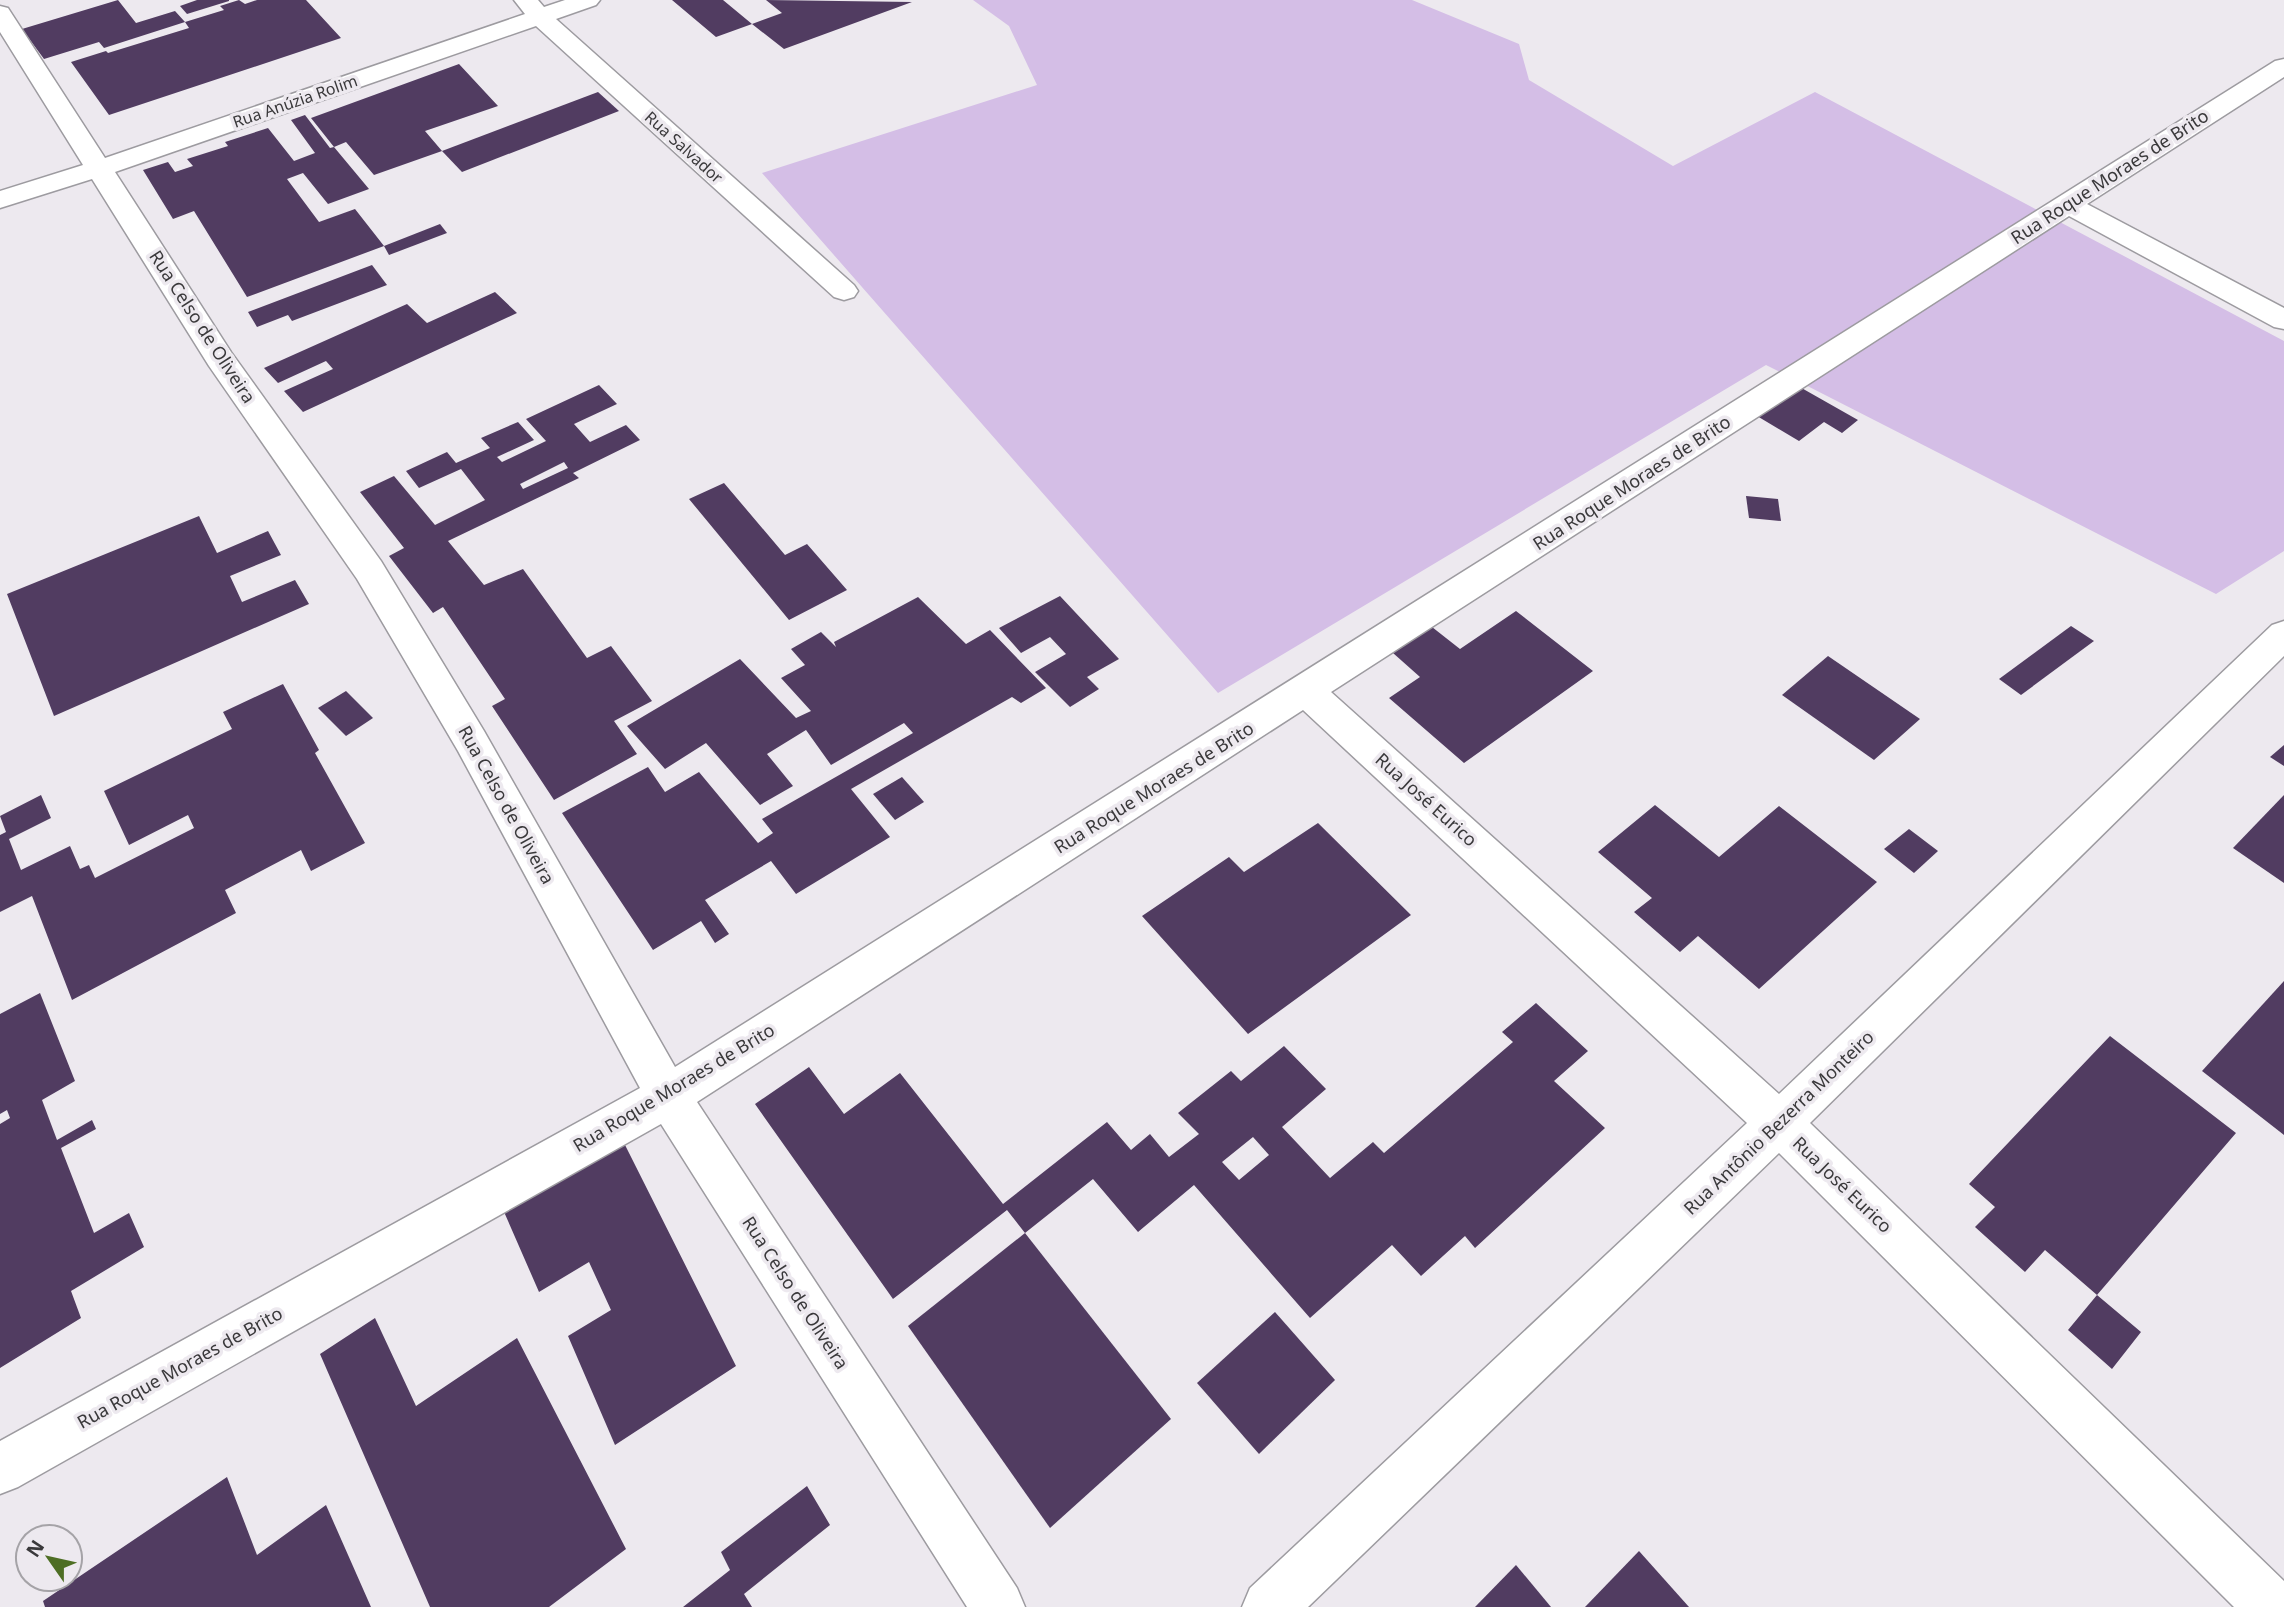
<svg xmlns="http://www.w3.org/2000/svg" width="2284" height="1607" font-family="'Noto Sans',sans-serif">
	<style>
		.green { fill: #d4bee6 }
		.building { fill: #513c61; fill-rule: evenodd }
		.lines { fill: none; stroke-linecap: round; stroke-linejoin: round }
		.minor-casing { stroke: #9d9ba0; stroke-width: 3 }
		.minor { fill: #fff; fill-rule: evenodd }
		.labels { text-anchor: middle; stroke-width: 7; stroke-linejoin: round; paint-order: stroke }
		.far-street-label { font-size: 16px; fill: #3a393b; stroke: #ede9ef }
		.street-label { font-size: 18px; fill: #3a393b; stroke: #ede9ef }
	</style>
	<rect width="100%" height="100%" fill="#ede9ef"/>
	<polygon class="green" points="973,0 1412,0 1519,44 1529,80 1673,166 1815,92 2284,341 2284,551 2216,594 1766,365 1218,693 762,173 1037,85 1009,26"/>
	<g class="building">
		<polygon points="118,0 136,23 175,11 185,22 104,48 99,42 44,59 22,29"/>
		<polygon points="197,0 229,0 229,1 187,14 180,6"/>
		<polygon points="239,0 245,4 257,0 306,0 341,38 109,115 71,62 106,51 108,53 189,28 185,22 224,10 220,6"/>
		<polygon points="672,0 723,0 752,24 782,13 766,0 912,2 784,49 752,24 716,37"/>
		<polygon points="459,64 498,106 425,131 442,151 374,175 346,142 334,147 311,118"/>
		<polygon points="598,92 619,111 462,172 442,151"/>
		<polygon points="305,115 330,148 334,147 369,189 328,204 303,173 287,179 319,222 355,209 384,246 247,297 194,211 173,219 143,170 168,162 175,172 193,166 187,159 228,146 225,142 268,128 294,161 315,153 291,120"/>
		<polygon points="440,224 447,233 389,255 384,246"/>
		<polygon points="372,265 387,285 292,321 288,315 257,327 248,312"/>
		<polygon points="495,292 517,313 303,412 284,391 333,369 326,361 278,383 264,368 407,304 427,323"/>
		<path d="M599 385 617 404 574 424 590 442 626 425 640 440 573 473 579 478 448 541 484 585 523 569 587 658 611 646 652 701 614 721 637 754 554 800 492 706 505 699 443 607 433 613 389 556 404 548 360 492 394 476 435 525 485 500 461 469 419 488 406 471 447 452 456 463 490 448 481 438 518 422 534 440 497 457 502 462 546 441 526 419ZM564 462 568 468 523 489 520 484Z"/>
		<polygon points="1798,386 1858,420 1842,433 1824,422 1799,441 1757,416"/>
		<polygon points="724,483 785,555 807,544 847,590 789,620 689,499"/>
		<polygon points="1746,496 1778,499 1781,521 1749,518"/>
		<polygon points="199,516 217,553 268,531 281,555 230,576 242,602 295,580 309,604 54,716 7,594"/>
		<polygon points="1060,596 1119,659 1087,677 1099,689 1070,707 1035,672 1066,654 1050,637 1021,653 999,628"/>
		<polygon points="918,597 966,644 990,630 1046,688 1021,703 1012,697 851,789 890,837 796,894 771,861 705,900 729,934 715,943 701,921 653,950 562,813 648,767 665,792 699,772 758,843 773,833 762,819 913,733 904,723 831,765 806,730 767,754 793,786 760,805 706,743 665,769 627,726 740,659 796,718 811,711 781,678 805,665 791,649 821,632 836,647 834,642"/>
		<polygon points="1516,611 1593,671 1464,763 1389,698 1420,677 1393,653 1432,627 1460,649"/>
		<polygon points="2071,626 2094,641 2021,695 1999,679"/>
		<polygon points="1828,656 1920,719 1874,760 1782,695"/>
		<polygon points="283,684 319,750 315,753 365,843 311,871 301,850 225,890 236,913 72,1000 32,896 0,912 0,835 6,832 0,816 41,795 51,818 9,839 21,870 70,846 80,869 89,865 95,878 194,828 188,815 129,845 104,791 232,729 223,712"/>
		<polygon points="346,691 373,718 346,736 318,708"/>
		<polygon points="2284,745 2284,766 2270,757"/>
		<polygon points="902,777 924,802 895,820 873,794"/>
		<polygon points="2284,795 2284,883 2233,848"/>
		<polygon points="1655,805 1719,857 1779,806 1877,882 1759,989 1698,936 1680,952 1634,912 1652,898 1598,852"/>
		<polygon points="1318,823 1411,915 1248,1034 1142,916 1229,857 1244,872"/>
		<polygon points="1909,829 1938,851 1914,873 1884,849"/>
		<polygon points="2284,981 2284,1135 2202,1071"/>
		<polygon points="40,993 75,1081 42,1100 57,1140 92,1120 96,1129 61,1148 94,1233 129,1213 144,1247 71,1291 81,1318 0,1368 0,1124 10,1118 7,1110 0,1114 0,1014"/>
		<path d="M1536 1003 1588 1051 1554 1081 1605 1128 1475 1248 1465 1236 1421 1276 1392 1245 1310 1318 1194 1185 1138 1232 1093 1179 1025 1233 1007 1210 893 1299 755 1104 809 1067 844 1114 900 1073 1003 1204 1107 1122 1131 1150 1150 1134 1169 1157 1199 1134 1178 1113 1231 1071 1241 1081 1284 1046 1326 1089 1282 1127 1330 1178 1373 1142 1384 1153 1513 1042 1502 1032ZM1253 1137 1269 1155 1239 1180 1222 1162Z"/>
		<polygon points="2110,1036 2236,1133 2097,1295 2141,1332 2112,1369 2068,1330 2097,1295 2045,1250 2025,1272 1975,1227 1995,1207 1969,1184"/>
		<polygon points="621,1137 736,1366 615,1445 568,1336 611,1310 589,1262 539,1292 501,1205"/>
		<polygon points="1025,1233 1171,1419 1050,1528 908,1326"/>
		<polygon points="1275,1312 1335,1380 1259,1454 1197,1383"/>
		<polygon points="375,1318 416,1406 517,1338 626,1549 549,1607 430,1607 320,1354"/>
		<polygon points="227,1477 257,1555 326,1505 371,1607 45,1607 43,1601"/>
		<polygon points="807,1486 830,1525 744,1594 752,1607 683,1607 730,1570 721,1552"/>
		<polygon points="1639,1551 1689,1607 1585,1607"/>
		<polygon points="1516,1565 1551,1607 1475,1607"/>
	</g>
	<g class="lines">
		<g class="minor-casing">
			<polygon id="minor" points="514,0 538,0 544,7 565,0 600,0 596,5 556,19 854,285 858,291 854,297 844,300 834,297 536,26 115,172 231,352 381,561 484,731 675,1067 2275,61 2284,59 2284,77 2087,204 2284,308 2284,329 2274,327 2069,216 1331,692 1779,1094 2272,625 2284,621 2284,656 1810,1123 2284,1581 2284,1607 2234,1607 1779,1153 1308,1607 1242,1607 1250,1588 1747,1123 1303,710 697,1102 1017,1588 1025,1607 967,1607 661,1124 18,1487 0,1494 0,1441 640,1088 458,751 357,579 209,366 92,179 0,208 0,191 83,165 0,32 0,6 8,8 105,158 525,14"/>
		</g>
		<use href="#minor" class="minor"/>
	</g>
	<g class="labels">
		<g class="far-street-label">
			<text transform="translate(295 101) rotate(-19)" y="6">Rua Anúzia Rolim</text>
			<text transform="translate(684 147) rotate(42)" y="6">Rua Salvador</text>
		</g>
		<g class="street-label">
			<text transform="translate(2110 177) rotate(-33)" y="6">Rua Roque Moraes de Brito</text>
			<text transform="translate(202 327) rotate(57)" y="6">Rua Celso de Oliveira</text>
			<text transform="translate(1632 483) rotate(-33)" y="6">Rua Roque Moraes de Brito</text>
			<text transform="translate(1154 788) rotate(-32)" y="6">Rua Roque Moraes de Brito</text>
			<text transform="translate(1426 800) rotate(42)" y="6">Rua José Eurico</text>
			<text transform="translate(506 805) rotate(61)" y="6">Rua Celso de Oliveira</text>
			<text transform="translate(674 1088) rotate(-31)" y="6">Rua Roque Moraes de Brito</text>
			<text transform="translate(1779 1123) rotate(-44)" y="6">Rua Antônio Bezerra Monteiro</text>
			<text transform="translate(1842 1185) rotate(44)" y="6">Rua José Eurico</text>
			<text transform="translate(795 1293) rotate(57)" y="6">Rua Celso de Oliveira</text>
			<text transform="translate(180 1368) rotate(-29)" y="6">Rua Roque Moraes de Brito</text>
		</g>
	</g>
	<g transform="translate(49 1558) rotate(304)"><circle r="33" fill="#ede9ef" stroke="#a5a3a7" stroke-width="2"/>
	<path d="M0-5L12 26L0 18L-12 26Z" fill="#4e6e24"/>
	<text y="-10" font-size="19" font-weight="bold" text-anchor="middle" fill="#3a393b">N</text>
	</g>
</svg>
